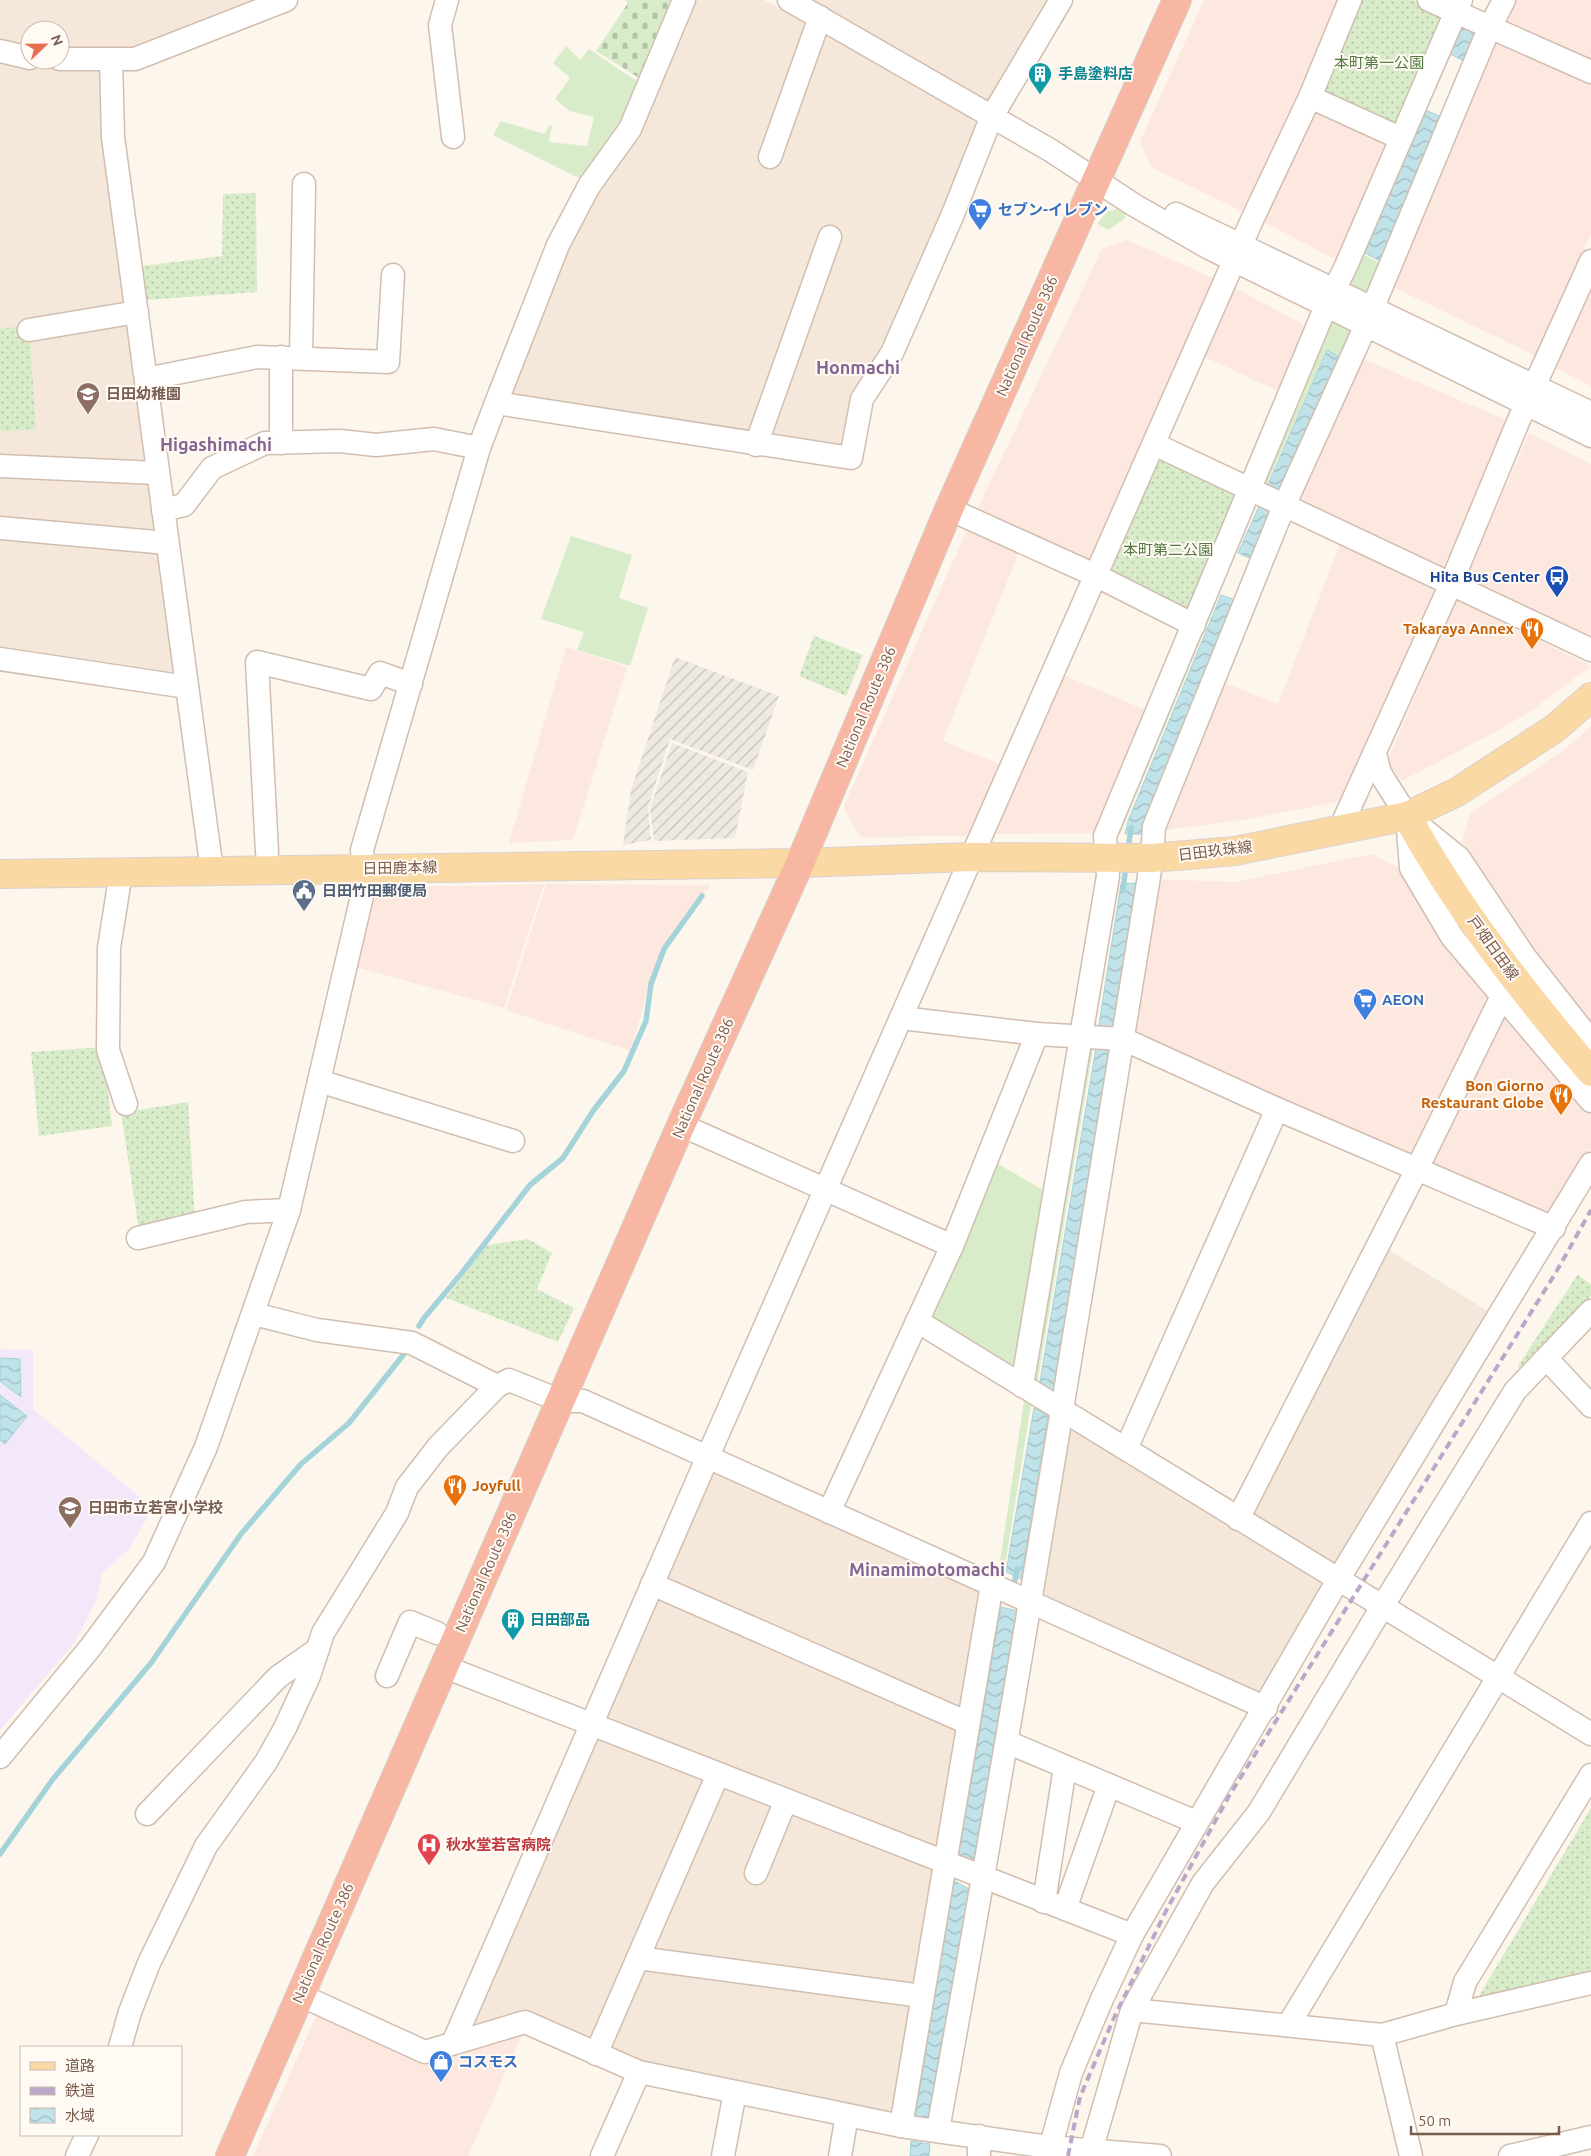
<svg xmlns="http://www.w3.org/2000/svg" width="1591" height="2156" font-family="Ubuntu,'Noto Sans JP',sans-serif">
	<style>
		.residential { fill: #f5e8da }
		.commercial { fill: #fde8e0 }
		.industrial { fill: url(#industrial-furrows) }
		.education { fill: #f3e8fa }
		.grass { fill: url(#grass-dots) }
		.cemetery { fill: url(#cemetery-stones) }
		.garden { fill: #d8ecc9 }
		.water { fill: url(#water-waves); stroke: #a5d3da }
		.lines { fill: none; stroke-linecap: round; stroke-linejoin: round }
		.stream { stroke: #a5d3da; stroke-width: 5.5 }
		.minor-casing { stroke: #d1beb0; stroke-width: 25 }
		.major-casing { stroke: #dad1cd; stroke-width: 30 }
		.highway-casing { stroke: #dad1cd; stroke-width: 30 }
		.minor { stroke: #fff; stroke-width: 22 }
		.major { stroke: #fbd9a5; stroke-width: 28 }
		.highway { stroke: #f7b7a3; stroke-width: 28 }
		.rail { stroke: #b9a8c9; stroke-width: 4; stroke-dasharray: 8 5; stroke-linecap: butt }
		.labels { text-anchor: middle; stroke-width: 4; stroke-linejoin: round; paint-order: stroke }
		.park-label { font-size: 15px; fill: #537a41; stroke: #fffaf3 }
		.culture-label { font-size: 15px; font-weight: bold; fill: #0d838f; stroke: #fffaf3; text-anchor: start }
		.shop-label { font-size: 15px; font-weight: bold; fill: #366cbe; stroke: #fffaf3; text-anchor: start }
		.street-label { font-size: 15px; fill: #7a5c4d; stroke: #fffaf3 }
		.education-label { font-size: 15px; font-weight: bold; fill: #785e54; stroke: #fffaf3; text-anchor: start }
		.transit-label { font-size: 15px; font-weight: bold; fill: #164399; stroke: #fffaf3; text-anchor: end }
		.food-label { font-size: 15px; font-weight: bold; fill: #c56008; stroke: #fffaf3; text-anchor: end }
		.service-label { font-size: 15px; font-weight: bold; fill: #4e5e75; stroke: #fffaf3; text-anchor: start }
		.health-label { font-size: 15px; font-weight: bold; fill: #be3a42; stroke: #fffaf3; text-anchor: start }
		.quarter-label { font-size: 18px; font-weight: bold; fill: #846695; stroke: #fffaf3 }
	</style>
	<defs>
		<pattern id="industrial-furrows" width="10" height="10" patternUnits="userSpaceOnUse" patternTransform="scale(1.25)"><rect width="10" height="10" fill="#efe9e4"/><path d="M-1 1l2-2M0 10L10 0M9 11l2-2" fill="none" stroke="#c7c0bb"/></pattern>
		<pattern id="grass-dots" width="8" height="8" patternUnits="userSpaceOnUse" patternTransform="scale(1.25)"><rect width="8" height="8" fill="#d8ecc9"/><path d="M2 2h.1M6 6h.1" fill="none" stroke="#b4c2a5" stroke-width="1.8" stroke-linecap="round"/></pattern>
		<pattern id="cemetery-stones" width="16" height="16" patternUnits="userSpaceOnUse" patternTransform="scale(1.25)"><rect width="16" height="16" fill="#d8ecc9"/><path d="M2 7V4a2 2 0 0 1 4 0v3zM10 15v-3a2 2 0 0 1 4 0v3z" fill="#b4c2a5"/></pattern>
		<pattern id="water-waves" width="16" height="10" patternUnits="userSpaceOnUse" patternTransform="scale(1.25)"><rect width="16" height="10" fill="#bfe3e8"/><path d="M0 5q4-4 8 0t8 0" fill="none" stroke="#a0bbbe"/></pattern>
	</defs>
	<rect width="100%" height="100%" fill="#fdf6ec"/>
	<g class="residential">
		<polygon points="0,0 278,0 135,55 60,55 60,30 30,30 30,54 0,46"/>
		<polygon points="688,0 764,0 962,112 985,130 848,454 500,400 562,247"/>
		<polygon points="796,0 1055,0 988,110"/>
		<polygon points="0,53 30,61 110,62 183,694 0,665"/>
		<polygon points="1386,1248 1494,1315 1337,1572 1247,1517"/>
		<polygon points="1065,1413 1335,1581 1266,1703 1034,1599"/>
		<polygon points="708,1461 987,1587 897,2120 641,2066 525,2016 464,2035"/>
	</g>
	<g class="commercial">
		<polygon points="1204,0 1338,0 1248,214 1151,167 1140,141"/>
		<polygon points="1513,0 1591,0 1591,62 1502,23"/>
		<polygon points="1492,37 1591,82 1591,234 1536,356 1389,285"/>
		<polygon points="1313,104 1393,142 1341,262 1262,221"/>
		<polygon points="1128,240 1233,287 1312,329 1284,394 1188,349 1090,565 1026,535 943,741 1002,765 972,836 861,837 843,808 968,528 1102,249"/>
		<polygon points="1591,290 1591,386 1556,368"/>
		<polygon points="1361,358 1506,420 1444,575 1298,503"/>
		<polygon points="1529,433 1591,464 1591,640 1464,583"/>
		<polygon points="1340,544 1435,591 1343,801 1248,819 1159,831 1220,681 1278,704"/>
		<polygon points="1456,599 1591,666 1534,709 1497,731 1402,781 1387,762"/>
		<polygon points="566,647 627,667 573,840 509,843"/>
		<polygon points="1063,675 1150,712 1098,833 992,834"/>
		<polygon points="1591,726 1591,1027 1531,951 1462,841 1470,814 1565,749"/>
		<polygon points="1372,854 1401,869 1487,990 1591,1115 1591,1149 1551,1216 1403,1154 1133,1034 1156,879 1236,882"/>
		<polygon points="544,884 504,1008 356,967 373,888"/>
		<polygon points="546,884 711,885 664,946 651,977 631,1051 506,1010"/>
		<polygon points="319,2010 426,2057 525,2029 468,2156 253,2156"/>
	</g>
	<g class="industrial">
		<polygon points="675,657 779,696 753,770 670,739 648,807 651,840 623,845 631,790"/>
		<polygon points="672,743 748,772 735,838 654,841 650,809"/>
	</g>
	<polygon class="education" points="0,1349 33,1350 33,1409 153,1508 129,1549 102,1573 96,1601 75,1642 0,1730"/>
	<g class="grass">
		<polygon points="1360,0 1414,0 1444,16 1398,128 1319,94"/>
		<polygon points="256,193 257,292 145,300 142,266 222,256 223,194"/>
		<polygon points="29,325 36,430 0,431 0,329"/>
		<polygon points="1161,458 1237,489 1195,609 1185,612 1112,578 1109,568 1157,462"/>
		<polygon points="814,636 863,655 846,696 799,676"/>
		<polygon points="103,1047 112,1126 39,1136 31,1052"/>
		<polygon points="188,1102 195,1221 139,1230 121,1113"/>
		<polygon points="528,1239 552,1253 537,1289 574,1308 558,1342 446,1298 487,1245"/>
		<polygon points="1578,1274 1591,1285 1591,1296 1520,1369 1518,1366"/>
		<polygon points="1591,1808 1591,1974 1476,2001"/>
	</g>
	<polygon class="cemetery" points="624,0 679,0 644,81 596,51 628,3"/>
	<g class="garden">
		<polygon points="566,46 580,60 589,49 642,85 624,123 585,181 493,135 501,121 544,134 550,125 552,126 549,142 587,146 594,117 570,111 555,99 570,78 553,63"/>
		<polygon points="1117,209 1125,210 1125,218 1109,230 1097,224 1107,212"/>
		<polygon points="1363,254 1385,266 1377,292 1364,296 1349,287 1347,279"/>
		<polygon points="1332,318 1358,323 1343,360 1326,351 1264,490 1256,486 1319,348 1323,349 1320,347"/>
		<polygon points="571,536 632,555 619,598 648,608 630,666 577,650 584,632 541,619"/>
		<polygon points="1213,589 1220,593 1120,834 1113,832"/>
		<polygon points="1086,1049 1093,1049 1037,1385 1030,1381"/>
		<polygon points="991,1160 1050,1194 1019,1375 931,1316"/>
		<polygon points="1024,1401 1031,1405 1004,1571 999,1568"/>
	</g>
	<g class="water">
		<polygon points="1463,19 1480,29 1466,62 1450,54"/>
		<polygon points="1423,109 1444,118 1382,262 1365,253"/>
		<polygon points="1327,350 1343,359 1283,499 1265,491"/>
		<polygon points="1260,504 1277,512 1256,561 1238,553"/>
		<polygon points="1221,595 1238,601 1142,834 1125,834 1128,821"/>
		<polygon points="1136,883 1115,1031 1098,1031 1121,884"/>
		<polygon points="1096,1048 1109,1049 1055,1395 1039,1388"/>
		<polygon points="0,1358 20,1359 21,1397 0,1381"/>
		<polygon points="0,1395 27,1416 5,1444 0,1440"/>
		<polygon points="1034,1408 1048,1415 1021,1579 1006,1572"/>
		<polygon points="1001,1607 1018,1611 973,1864 958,1858"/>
		<polygon points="953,1880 969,1889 930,2122 915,2119"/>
		<polygon points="911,2141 930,2144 929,2156 910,2156"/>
	</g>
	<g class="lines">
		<g class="stream">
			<polyline points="1128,851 1131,828"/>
			<polyline points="1123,890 1126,865"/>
			<polyline points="419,1326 424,1318 461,1274 530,1185 563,1158 593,1111 624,1071 646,1021 651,984 664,949 702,896"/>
			<polyline points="1013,1589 1017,1569"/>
			<polyline points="0,1854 53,1779 151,1663 241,1534 301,1464 349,1423 408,1349"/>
		</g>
		<g class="minor-casing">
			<g id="minor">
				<polyline points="447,0 440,25 453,137"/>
				<polyline points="789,0 1050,150 1134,205 1209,248 1591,436"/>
				<polyline points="1429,0 1591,72"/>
				<polyline points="0,51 30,58"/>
				<polyline points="60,59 135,59 286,0"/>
				<polyline points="111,60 113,137 212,871"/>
				<polyline points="1310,97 1400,138"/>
				<polyline points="770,157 820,17"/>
				<polyline points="1176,214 1591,413"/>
				<polyline points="29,330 137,312"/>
				<polyline points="281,357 281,443"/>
				<polyline points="301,358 304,184"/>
				<polyline points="146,379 257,357 388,362 393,275"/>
				<polyline points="496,403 851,458 862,399 892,353 953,214 991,118 1061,0"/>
				<polyline points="1154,444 1591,650"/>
				<polyline points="756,445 830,237"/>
				<polyline points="0,466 158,473"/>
				<polyline points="949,509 1097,576 1194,625"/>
				<polyline points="163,510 184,505 212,468 265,443 340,441 376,445 434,439 479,448"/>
				<polyline points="0,528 167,543"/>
				<polyline points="0,659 187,687"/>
				<polyline points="1375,754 1380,773 1407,816 1459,858 1525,957 1591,1041"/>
				<polyline points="1407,816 1411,868 1452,937 1591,1101"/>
				<polyline points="1339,831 1450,586 1518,422 1591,261"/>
				<polyline points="267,852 257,662 371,689 380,673 411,684"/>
				<polyline points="121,872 109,948 108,1050 126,1104"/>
				<polyline points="901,1018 1037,1034 1123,1039 1277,1109 1554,1228"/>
				<polyline points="319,1081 513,1141"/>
				<polyline points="681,1125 952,1246"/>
				<polyline points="138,1238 246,1212 289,1210"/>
				<polyline points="917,1321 1591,1734"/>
				<polyline points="1547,1359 1591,1406"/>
				<polyline points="497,1386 509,1380 561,1401 583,1401 1266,1708"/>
				<polyline points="1022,1386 1108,876 1105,836 1326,306 1346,266 1461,0"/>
				<polyline points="1126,1449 1277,1109"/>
				<polyline points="829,1512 952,1246 1037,1034"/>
				<polyline points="1238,1519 1417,1169 1502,996"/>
				<polyline points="652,1584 968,1723"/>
				<polyline points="445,1667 1132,1935"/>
				<polyline points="387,1676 410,1622 437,1633"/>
				<polyline points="1007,1742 1196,1822"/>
				<polyline points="0,1757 90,1648 154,1562 206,1447 289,1210 365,883 362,850 479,448 496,403 558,245 589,186 630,129 684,0"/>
				<polyline points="147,1814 278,1677 318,1649"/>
				<polyline points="756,1873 786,1800"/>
				<polyline points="1044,1902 1065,1767"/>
				<polyline points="1065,1909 1109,1785"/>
				<polyline points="638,1958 922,1996"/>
				<polyline points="300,1995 425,2052 525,2022 639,2072 901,2126 1049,2147 1160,2156"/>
				<polyline points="1132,2010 1382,2035 1456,2014 1591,1983"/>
				<polyline points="1456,2014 1465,1982 1591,1775"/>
				<polyline points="1289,2024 1591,1523"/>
				<polyline points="1382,2035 1411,2156"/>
				<polyline points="453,2043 712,1447 1252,220 1310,97 1350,0"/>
				<polyline points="120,2047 130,2012 149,1963 206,1846 266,1762 285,1728 309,1676 323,1633 397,1513 407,1487 438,1447 497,1386 412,1343 317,1330 254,1314"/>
				<polyline points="596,2054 718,1774"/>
				<polyline points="901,2126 992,1584"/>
				<path d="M938 2130C1015 1707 1083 1282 1152 858L1154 827 1284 506 1358 343 1488 31 1504 0"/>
				<polyline points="1091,2151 1132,2010 1203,1883 1259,1812 1382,1607 1515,1391 1591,1311"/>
				<polyline points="77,2156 87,2135"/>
				<polyline points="602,2156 639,2072"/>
				<polyline points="723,2156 735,2092"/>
				<polyline points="840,2156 847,2115"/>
				<polyline points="979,2156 979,2136"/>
				<polyline points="1048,2156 1071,2073 1102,1999 1132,1935 1338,1580 1591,1164"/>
				<polyline points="1510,2156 1591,2137"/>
			</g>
		</g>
		<g class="major-casing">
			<g id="major">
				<path d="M1407 816C1457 908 1523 992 1591 1072"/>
				<polyline points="0,874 800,863 972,857 1152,858 1235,851 1407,816 1457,792 1554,729 1591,697"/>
			</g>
		</g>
		<g class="highway-casing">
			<polyline id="highway" points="230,2156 681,1125 800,863 949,509 1177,0"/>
		</g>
		<use href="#minor" class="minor"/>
		<use href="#major" class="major"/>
		<use href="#highway" class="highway"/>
		<polyline class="rail" points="1068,2156 1080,2097 1113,2020 1166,1911 1229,1796 1555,1274 1591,1210"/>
	</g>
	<defs>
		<g id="building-pin" transform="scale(1.25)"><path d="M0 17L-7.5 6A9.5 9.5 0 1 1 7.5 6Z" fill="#0f9aa8" stroke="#fffaf3"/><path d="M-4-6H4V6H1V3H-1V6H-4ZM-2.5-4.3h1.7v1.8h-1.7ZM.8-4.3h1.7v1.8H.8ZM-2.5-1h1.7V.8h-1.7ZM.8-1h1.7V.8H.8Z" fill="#fff"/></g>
		<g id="supermarket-pin" transform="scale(1.25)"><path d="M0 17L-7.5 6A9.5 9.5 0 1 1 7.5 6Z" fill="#3f7fe0" stroke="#fffaf3"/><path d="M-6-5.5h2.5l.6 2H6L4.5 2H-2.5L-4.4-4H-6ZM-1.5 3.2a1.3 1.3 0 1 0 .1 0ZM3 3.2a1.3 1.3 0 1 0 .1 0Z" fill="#fff"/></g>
		<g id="school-pin" transform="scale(1.25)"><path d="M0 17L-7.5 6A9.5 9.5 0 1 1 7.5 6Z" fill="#8d6e63" stroke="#fffaf3"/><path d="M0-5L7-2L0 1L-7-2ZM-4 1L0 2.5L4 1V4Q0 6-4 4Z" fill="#fff"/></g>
		<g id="bus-pin" transform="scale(1.25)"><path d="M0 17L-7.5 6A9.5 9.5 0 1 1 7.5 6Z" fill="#1a4fb4" stroke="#fffaf3"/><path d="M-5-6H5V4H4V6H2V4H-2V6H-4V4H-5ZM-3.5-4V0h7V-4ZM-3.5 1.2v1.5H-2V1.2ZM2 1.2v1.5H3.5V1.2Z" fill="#fff"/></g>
		<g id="restaurant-pin" transform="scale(1.25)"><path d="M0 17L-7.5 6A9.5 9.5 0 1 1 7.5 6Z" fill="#e8710a" stroke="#fffaf3"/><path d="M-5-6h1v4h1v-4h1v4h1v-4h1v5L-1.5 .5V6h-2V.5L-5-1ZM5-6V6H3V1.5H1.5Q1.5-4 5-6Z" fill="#fff"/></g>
		<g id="civic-pin" transform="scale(1.25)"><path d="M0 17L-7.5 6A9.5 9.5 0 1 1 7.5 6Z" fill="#5c6f8a" stroke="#fffaf3"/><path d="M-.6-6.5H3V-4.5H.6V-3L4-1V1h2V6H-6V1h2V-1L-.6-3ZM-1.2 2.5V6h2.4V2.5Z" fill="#fff"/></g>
		<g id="hospital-pin" transform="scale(1.25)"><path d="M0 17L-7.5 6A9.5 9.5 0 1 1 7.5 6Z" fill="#e0444e" stroke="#fffaf3"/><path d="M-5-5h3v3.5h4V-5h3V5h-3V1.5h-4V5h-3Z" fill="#fff"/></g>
		<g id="shop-pin" transform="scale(1.25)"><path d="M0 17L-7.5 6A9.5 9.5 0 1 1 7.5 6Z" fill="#3f7fe0" stroke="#fffaf3"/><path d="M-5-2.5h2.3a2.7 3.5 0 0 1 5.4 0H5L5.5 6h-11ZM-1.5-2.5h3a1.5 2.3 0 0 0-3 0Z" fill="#fff"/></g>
	</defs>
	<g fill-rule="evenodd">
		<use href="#building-pin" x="1040" y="74"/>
		<use href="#supermarket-pin" x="980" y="210"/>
		<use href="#school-pin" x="88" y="394"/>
		<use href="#bus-pin" x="1557" y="577"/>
		<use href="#restaurant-pin" x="1532" y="629"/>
		<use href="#civic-pin" x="304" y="891"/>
		<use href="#supermarket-pin" x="1365" y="1000"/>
		<use href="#restaurant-pin" x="1561" y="1095"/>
		<use href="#restaurant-pin" x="455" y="1486"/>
		<use href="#school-pin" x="70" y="1508"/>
		<use href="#building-pin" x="513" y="1620"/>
		<use href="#hospital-pin" x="429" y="1845"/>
		<use href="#shop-pin" x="441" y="2062"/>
	</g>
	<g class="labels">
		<g class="park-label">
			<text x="1379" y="68">本町第一公園</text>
			<text x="1168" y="555">本町第二公園</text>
		</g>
		<g class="culture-label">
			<text x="1058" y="79">手島塗料店</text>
			<text x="530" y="1625">日田部品</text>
		</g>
		<g class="shop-label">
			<text x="998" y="215">セブン-イレブン</text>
			<text x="1382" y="1005">AEON</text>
			<text x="458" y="2067">コスモス</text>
		</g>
		<g class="street-label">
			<text transform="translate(1027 336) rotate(-66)" y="5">National Route 386</text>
			<text transform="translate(866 707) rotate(-67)" y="5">National Route 386</text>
			<text transform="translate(1215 851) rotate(-7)" y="5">日田玖珠線</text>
			<text transform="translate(400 868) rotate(-1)" y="5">日田鹿本線</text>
			<text transform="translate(1493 948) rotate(54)" y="5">戸畑日田線</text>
			<text transform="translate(703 1078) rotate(-66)" y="5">National Route 386</text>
			<text transform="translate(486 1572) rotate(-66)" y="5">National Route 386</text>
			<text transform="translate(323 1943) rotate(-66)" y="5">National Route 386</text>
		</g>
		<g class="education-label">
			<text x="106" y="399">日田幼稚園</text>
			<text x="88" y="1513">日田市立若宮小学校</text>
		</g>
		<g class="transit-label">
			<text x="1540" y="582">Hita Bus Center</text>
		</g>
		<g class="food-label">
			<text x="1514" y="634">Takaraya Annex</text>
			<text x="1544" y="1091">Bon Giorno<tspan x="1544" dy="17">Restaurant Globe</tspan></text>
			<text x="472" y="1491" text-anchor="start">Joyfull</text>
		</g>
		<g class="service-label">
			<text x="322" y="896">日田竹田郵便局</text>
		</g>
		<g class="health-label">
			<text x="446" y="1850">秋水堂若宮病院</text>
		</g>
		<g class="quarter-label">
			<text x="858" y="374">Honmachi</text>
			<text x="216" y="451">Higashimachi</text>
			<text x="927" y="1576">Minamimotomachi</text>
		</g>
	</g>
	<rect x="20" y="2046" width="162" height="90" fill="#fffaf3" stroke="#cabbb1"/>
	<rect x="30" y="2062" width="25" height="8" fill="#fbd9a5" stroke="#cabbb1"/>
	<text x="65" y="2071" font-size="15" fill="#7a5c4d">道路</text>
	<rect x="30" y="2087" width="25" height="8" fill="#b9a8c9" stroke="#cabbb1"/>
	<text x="65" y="2096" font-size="15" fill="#7a5c4d">鉄道</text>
	<rect x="30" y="2108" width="25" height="15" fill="url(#water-waves)" stroke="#cabbb1"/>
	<text x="65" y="2121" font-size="15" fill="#7a5c4d">水域</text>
	<g transform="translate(45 45) rotate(68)"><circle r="24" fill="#fffaf3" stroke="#cabbb1"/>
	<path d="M0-4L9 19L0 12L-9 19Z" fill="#e76f51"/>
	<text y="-8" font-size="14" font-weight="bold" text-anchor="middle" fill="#7a5c4d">N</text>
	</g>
	<path d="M1411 2126v8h148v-8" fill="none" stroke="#7a5c4d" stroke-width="2.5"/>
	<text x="1418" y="2126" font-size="15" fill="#7a5c4d" stroke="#fffaf3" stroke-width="4" paint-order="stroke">50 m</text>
</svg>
